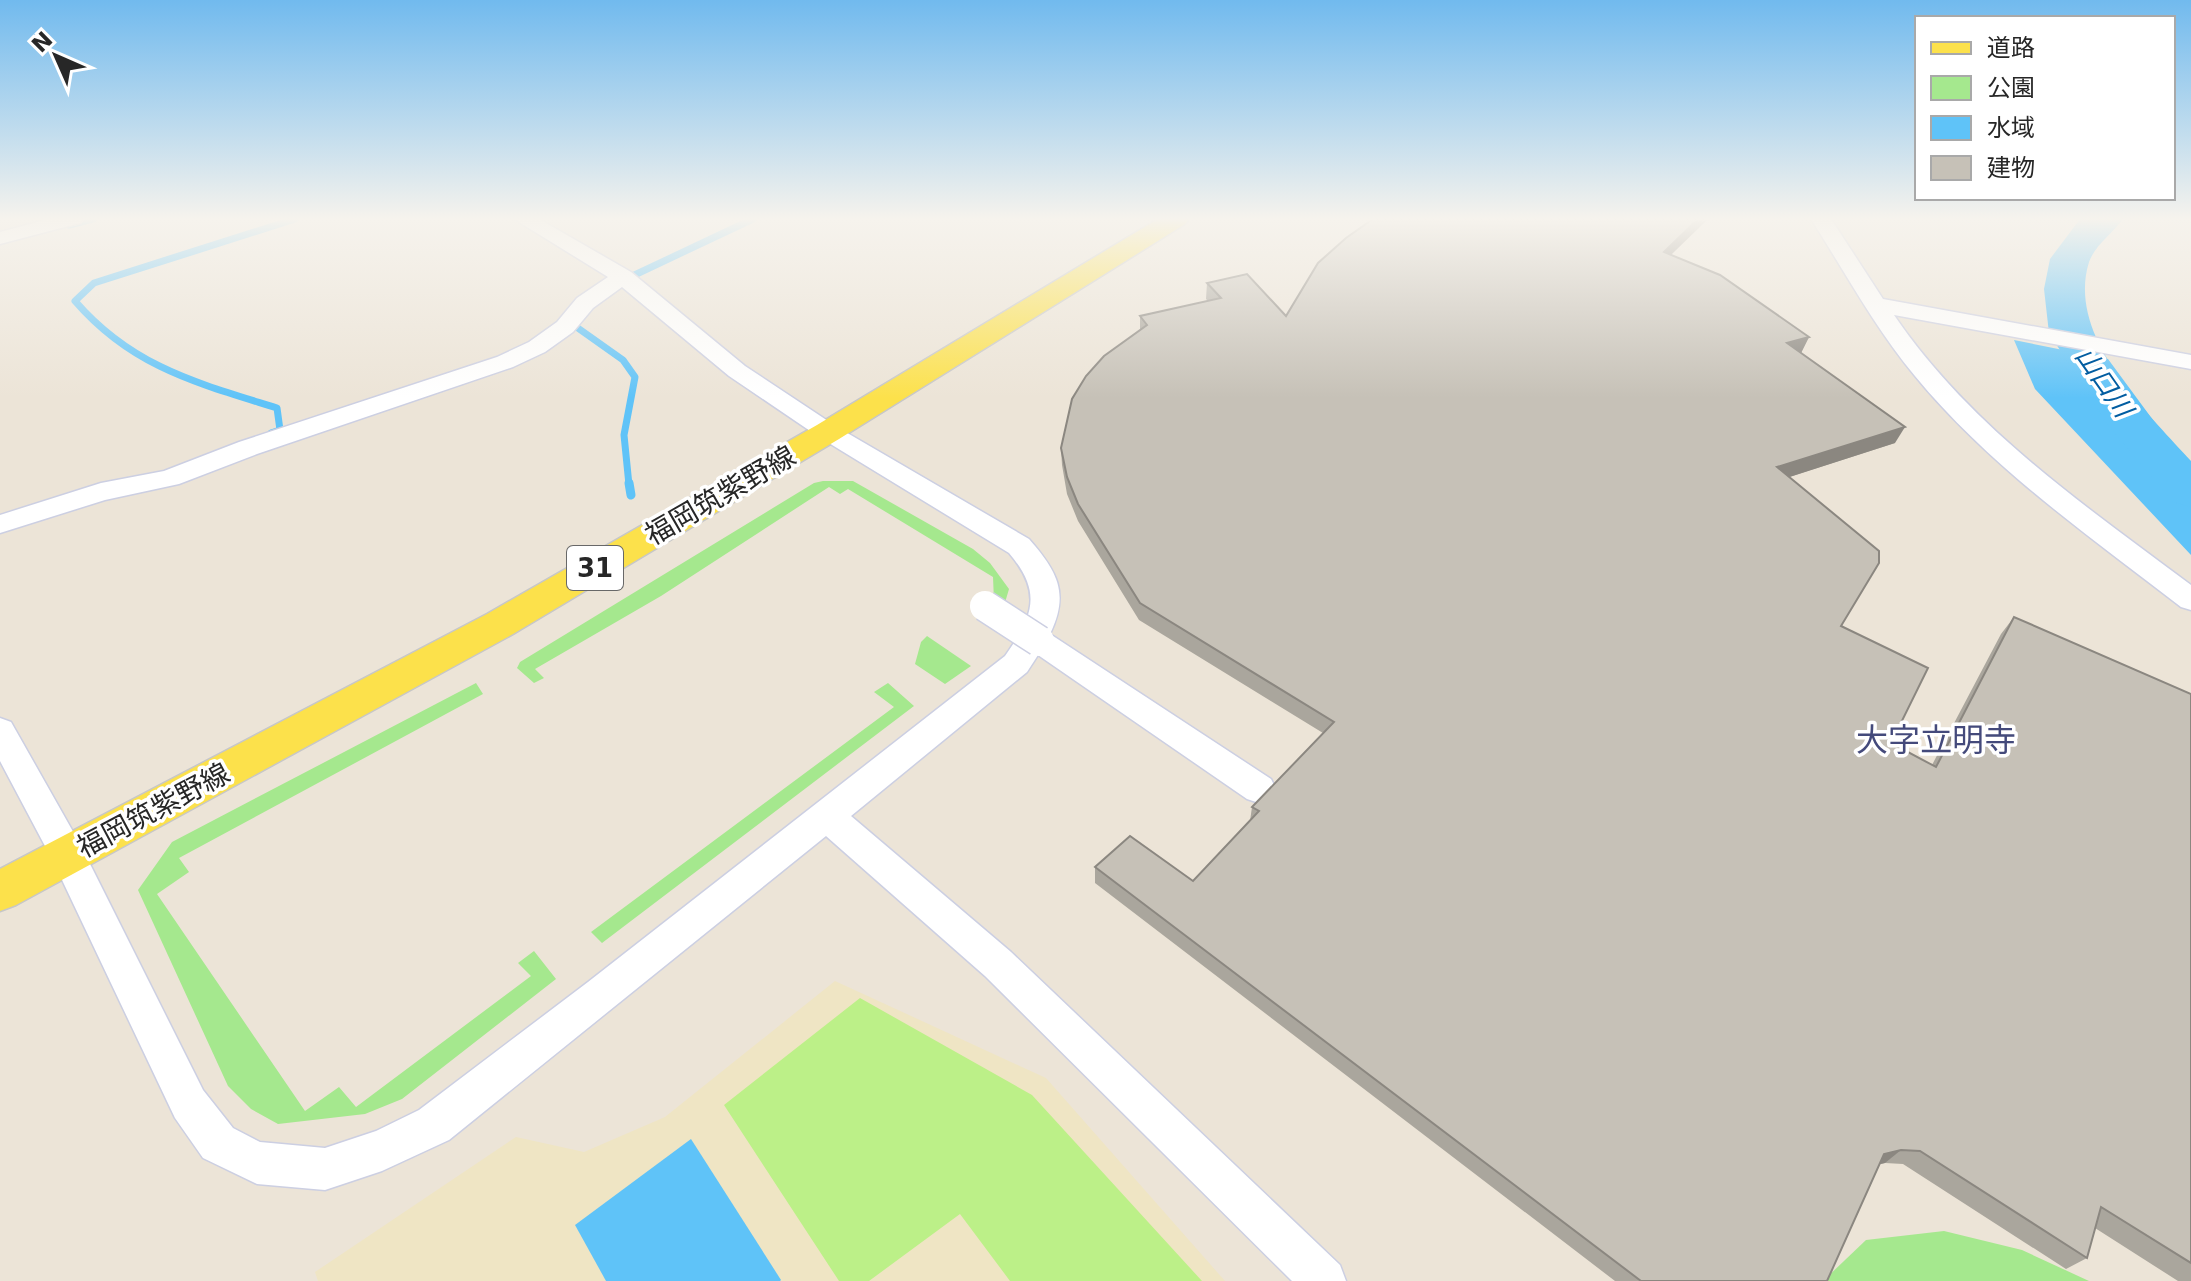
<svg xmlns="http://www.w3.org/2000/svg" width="2191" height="1281" font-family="'DejaVu Sans','Noto Sans JP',sans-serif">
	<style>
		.education { fill: #efe5c4 }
		.green { fill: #a5e88e }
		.pitch { fill: #bcf088 }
		.water { fill: #5fc3f8 }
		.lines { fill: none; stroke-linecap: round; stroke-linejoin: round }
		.stream-far1 { stroke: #5fc3f8; stroke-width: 7 }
		.stream { stroke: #5fc3f8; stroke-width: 9 }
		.river { fill: #5fc3f8; fill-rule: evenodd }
		.minor-casing { stroke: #cccfe2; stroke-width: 3 }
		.major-casing { stroke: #c7c7c7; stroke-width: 3 }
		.minor { fill: #fff; fill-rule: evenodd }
		.major { fill: #fce14b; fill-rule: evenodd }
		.minor-bridge-casing { stroke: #cccfe2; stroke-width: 33; stroke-linecap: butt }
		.minor-bridge { stroke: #fff; stroke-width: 30 }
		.wall { fill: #aaa69d }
		.shaded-wall { fill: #8b8780 }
		.building { fill: #c6c1b7; stroke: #8b8780; stroke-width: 2 }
		.labels { text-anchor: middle; stroke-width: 7; stroke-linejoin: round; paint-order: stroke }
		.far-water-label { font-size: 26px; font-style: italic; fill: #025da1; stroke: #fff }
		.shield { fill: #fff; stroke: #686868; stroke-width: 2 }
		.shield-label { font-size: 26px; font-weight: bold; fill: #272727 }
		.street-label { font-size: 28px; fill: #272727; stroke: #fff }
		.quarter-label { font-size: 32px; fill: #444a7b; stroke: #fff }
	</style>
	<rect width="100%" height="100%" fill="#ece4d7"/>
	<polygon class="education" points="835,981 1046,1078 1225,1281 318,1281 315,1272 516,1137 584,1152 665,1117"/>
	<g class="green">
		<polygon points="823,481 853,481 973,549 990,563 1009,589 1004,606 994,601 993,577 848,489 840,494 829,487 661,596 535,669 544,678 534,683 517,668 520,662 814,483"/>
		<polygon points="927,636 971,666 945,684 915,664 921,642"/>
		<polygon points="476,683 483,694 179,858 189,872 157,894 305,1111 339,1087 356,1107 531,976 518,963 534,951 556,979 402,1099 365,1114 278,1124 251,1109 228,1086 138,890 172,842"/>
		<polygon points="888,683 914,706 602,943 591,932 894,707 874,692"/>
		<polygon points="1944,1231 2022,1250 2089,1281 1823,1281 1866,1240"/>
	</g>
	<polygon class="pitch" points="860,998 1032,1095 1202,1281 1010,1281 960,1214 869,1281 839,1281 724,1105"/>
	<g class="water">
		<polygon points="2014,340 2108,359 2178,454 2191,463 2191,555 2035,389"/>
		<polygon points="691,1139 781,1280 780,1281 606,1281 575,1225"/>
	</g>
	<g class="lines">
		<g class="stream-far1">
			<polyline points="69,225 93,219"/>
			<polyline points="626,279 753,219"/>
			<polyline points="579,319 575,326 623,360 635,377 624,435 629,485"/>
			<path d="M271 433 280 430 277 408C197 383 132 367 75 301L94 283 295 219"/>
		</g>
		<polyline class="stream" points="629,483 631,495"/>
		<path class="river" d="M2080 219H2123C2113 233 2095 245 2089 262 2066 336 2146 411 2191 461V507L2173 502 2108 425 2049 333 2044 289 2050 259Z"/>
		<g class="minor-casing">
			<g id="minor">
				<polygon points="49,219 83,219 80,223 0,244 0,232"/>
				<path d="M514 219H539L631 272 745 366 837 427 1029 539C1057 571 1070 593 1050 634L1271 779 1276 789 1271 799 1259 803 1247 799 1038 655 1027 672 851 816 1011 952 1340 1265 1346 1281H1292L985 976 826 836 449 1140 382 1171 325 1190 257 1184 203 1158 175 1118 54 863 0 761V718L11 722 80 844 203 1090 233 1128 260 1142 325 1148 376 1131 419 1110 588 982 1005 656C1033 616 1043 593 1009 553L819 437 729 376 622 287 593 308 573 332 545 352 513 367 257 454 179 484 105 500 0 533V515L101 483 164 471 239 442 497 357 529 342 557 322 577 298 608 277Z"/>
				<path d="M1811 219H1831L1883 299 2191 355V369L1894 315C1970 427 2084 505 2191 585V610L2181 607C2089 536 1990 467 1915 376 1875 328 1845 272 1811 219Z"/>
			</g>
		</g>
		<g class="major-casing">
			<polygon id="major" points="1158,219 1189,219 1185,224 839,439 513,634 16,905 0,911 0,869 487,614 817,425"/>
		</g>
		<use href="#minor" class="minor"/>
		<use href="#major" class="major"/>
		<g class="minor-bridge-casing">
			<polyline id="minor-bridge" points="985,606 1039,641"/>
		</g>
		<use href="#minor-bridge" class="minor-bridge"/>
	</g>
	<polygon class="wall" points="1373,219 1708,219 1671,255 1809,337 1801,353 1895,443 1789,477 1841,626 1891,743 1932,765 2001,634 2014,617 2191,694 2191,1281 2178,1281 2095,1228 2087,1258 2066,1269 1903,1164 1885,1163 1880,1164 1827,1281 1615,1281 1095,883 1095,867 1193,881 1250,821 1252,807 1323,733 1139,620 1078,521 1067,494 1062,465 1061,448 1140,330 1140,316 1208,301 1206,299 1207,283 1286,316"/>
	<g class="shaded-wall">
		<polygon points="1698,219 1708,219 1658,267 1664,252"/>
		<polygon points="1809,337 1801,353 1787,343"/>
		<polygon points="1905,427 1895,443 1768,484 1777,467"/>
		<polygon points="1901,1150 1885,1163 1868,1167 1884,1154"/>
	</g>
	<polygon class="building" points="1373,219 1698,219 1664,252 1720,275 1809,337 1787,343 1905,427 1777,467 1879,551 1879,563 1841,626 1928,668 1891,743 1936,767 2014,617 2191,694 2191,1263 2101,1207 2087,1258 1920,1151 1901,1150 1884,1154 1827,1281 1641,1281 1095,867 1130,836 1193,881 1259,811 1252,807 1334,722 1140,603 1078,504 1067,477 1061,448 1072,399 1086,376 1104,356 1147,325 1140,316 1221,298 1207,283 1247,274 1286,316 1318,263 1346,238"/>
	<linearGradient id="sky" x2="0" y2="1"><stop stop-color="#71baee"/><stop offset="0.55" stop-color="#f6f3ed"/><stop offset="1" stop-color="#f6f3ed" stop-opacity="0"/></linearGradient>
	<rect width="2191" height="398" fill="url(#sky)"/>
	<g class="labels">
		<g class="far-water-label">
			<text transform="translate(2104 382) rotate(55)" y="9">山口川</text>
		</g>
		<rect class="shield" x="567" y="546" width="56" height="44" rx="6"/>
		<g class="shield-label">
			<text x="595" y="577">31</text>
		</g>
		<g class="street-label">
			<text transform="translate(720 495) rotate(-30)" y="10">福岡筑紫野線</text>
			<text transform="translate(153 810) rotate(-28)" y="10">福岡筑紫野線</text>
		</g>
		<g class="quarter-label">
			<text x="1936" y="751">大字立明寺</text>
		</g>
	</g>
	<rect x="1915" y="16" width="260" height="184" fill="#ffffff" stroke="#a9a9a9" stroke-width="2"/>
	<rect x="1931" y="42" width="40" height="12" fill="#fce14b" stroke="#a9a9a9" stroke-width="2"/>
	<text x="1987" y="56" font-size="24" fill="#272727">道路</text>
	<rect x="1931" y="76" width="40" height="24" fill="#a5e88e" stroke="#a9a9a9" stroke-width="2"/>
	<text x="1987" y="96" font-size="24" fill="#272727">公園</text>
	<rect x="1931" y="116" width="40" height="24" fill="#5fc3f8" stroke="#a9a9a9" stroke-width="2"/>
	<text x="1987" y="136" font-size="24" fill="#272727">水域</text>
	<rect x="1931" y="156" width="40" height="24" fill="#c6c1b7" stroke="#a9a9a9" stroke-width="2"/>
	<text x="1987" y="176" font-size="24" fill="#272727">建物</text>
	<g transform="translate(56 56) rotate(315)" stroke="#ffffff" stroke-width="6" paint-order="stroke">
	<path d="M0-6L14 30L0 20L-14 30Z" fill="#272727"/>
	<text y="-12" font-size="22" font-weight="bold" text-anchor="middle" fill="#272727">N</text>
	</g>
</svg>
